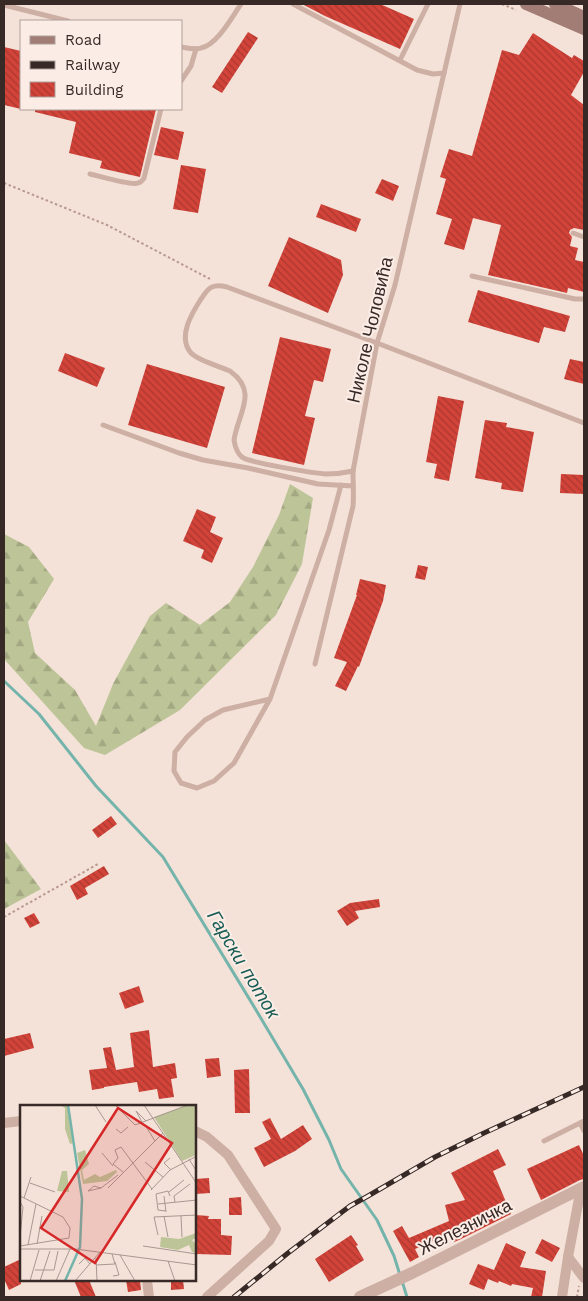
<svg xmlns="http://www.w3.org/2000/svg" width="588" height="1301" font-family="'Work Sans',sans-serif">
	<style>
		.forest { fill: url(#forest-firs) }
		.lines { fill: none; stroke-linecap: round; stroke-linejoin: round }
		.stream { stroke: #75b4ab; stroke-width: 3 }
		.building { fill: url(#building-back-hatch) }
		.path { stroke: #b9998e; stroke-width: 2; stroke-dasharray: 2.5 2.5; stroke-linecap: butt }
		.service { stroke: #cdafa4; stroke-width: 5 }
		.minor { stroke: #cdafa4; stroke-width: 10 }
		.tertiary { stroke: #cdafa4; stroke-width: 12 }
		.secondary { stroke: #a17d75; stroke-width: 12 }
		.rail-casing { stroke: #372926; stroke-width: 5 }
		.rail { stroke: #fbede6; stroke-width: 3; stroke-dasharray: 9; stroke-linecap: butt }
		.labels { text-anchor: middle; stroke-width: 4; stroke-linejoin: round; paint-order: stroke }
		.street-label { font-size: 18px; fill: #372926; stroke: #fbede6 }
		.water-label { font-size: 19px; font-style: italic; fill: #185d55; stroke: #fbede6 }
		.inset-river { fill: none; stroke: #75b4ab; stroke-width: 2.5 }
		.inset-road { fill: none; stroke: #a89891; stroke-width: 1 }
		.view { fill: #d62828; fill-opacity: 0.15; stroke: #d62828; stroke-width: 2.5 }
		.inset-edge { fill: none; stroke: #372926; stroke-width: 2.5 }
	</style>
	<defs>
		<pattern id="forest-firs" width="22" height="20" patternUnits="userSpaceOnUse" patternTransform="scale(1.25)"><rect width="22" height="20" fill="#bdc497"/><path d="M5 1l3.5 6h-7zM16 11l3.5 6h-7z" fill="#a3a882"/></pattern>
		<pattern id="building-back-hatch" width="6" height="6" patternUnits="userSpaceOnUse" patternTransform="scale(1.25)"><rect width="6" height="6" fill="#d24339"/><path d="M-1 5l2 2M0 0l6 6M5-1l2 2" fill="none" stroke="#ab3830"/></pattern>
	</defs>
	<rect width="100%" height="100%" fill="#f4e2d9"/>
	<g class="forest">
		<polygon points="290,484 313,498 302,564 276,615 180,710 105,755 84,748 4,659 4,534 29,547 54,579 28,622 35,653 75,690 96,726 113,684 150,616 166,603 200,625 230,602 253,567 279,515"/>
		<polygon points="4,840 41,889 4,909"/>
	</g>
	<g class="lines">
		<g class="stream">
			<polyline points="4,681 39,714 96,786 163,857 256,1010 303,1089 329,1140 341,1169 377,1220 394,1256 400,1275"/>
			<polyline points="402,1281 407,1297"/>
		</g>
	</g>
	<g class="building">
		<polygon points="302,4 380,4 414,19 400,49 325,16"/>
		<polygon points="248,32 258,38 222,93 212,87"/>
		<polygon points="533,33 572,58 574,55 584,61 584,72 571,95 584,105 584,230 574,228 570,230 569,233 572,237 570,246 578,248 575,260 584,262 584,292 568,288 567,293 488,275 501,225 473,218 464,250 444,244 452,219 436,214 446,179 440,177 449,149 472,156 502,50 519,55"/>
		<polygon points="4,47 21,51 21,109 4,105"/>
		<polygon points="35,109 156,109 140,177 100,168 102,161 69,153 76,122 35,112"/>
		<polygon points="161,127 184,132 178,160 154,155"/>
		<polygon points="181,165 206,169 198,213 173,209"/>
		<polygon points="382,179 399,186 393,201 375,193"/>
		<polygon points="321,204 361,219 356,232 316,217"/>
		<polygon points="289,237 341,260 343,275 328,313 268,286"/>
		<polygon points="478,290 570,316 565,332 544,327 539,343 468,322"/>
		<polygon points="280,337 331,349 323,382 314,380 305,416 315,418 304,465 252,453"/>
		<polygon points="65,353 105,368 97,387 58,371"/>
		<polygon points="570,359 584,362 584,384 564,379"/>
		<polygon points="147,364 225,387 207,448 128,425"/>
		<polygon points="438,396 464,401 449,481 434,478 437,464 426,462"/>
		<polygon points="485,420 507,423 506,427 534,432 523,492 501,489 502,483 475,478"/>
		<polygon points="561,474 584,475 584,494 560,493"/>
		<polygon points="197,509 216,517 210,532 223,538 212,563 201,558 204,550 183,541"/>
		<polygon points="418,565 428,567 425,580 415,578"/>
		<polygon points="360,579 386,585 383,601 359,667 358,666 346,691 335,686 347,662 334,658 357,595 356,595"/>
		<polygon points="111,816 117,824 98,838 92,830"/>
		<polygon points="104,866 109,874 85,888 88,894 77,900 70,886"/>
		<polygon points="379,899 380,907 355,911 359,918 347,926 337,911 350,903"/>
		<polygon points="34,913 40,923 30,928 24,918"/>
		<polygon points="139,986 144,1002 125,1009 119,993"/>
		<polygon points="149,1030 153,1067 175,1063 177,1078 171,1079 174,1097 159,1099 157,1089 139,1092 137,1082 104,1087 104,1088 92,1090 89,1070 107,1068 103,1048 111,1047 116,1070 134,1067 130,1033"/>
		<polygon points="30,1033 34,1048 4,1056 4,1039"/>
		<polygon points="219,1058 221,1076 207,1078 205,1059"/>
		<polygon points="249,1069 250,1113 235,1113 234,1070"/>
		<polygon points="270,1118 281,1139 303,1125 312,1139 295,1151 264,1167 254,1148 271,1139 262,1122"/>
		<polygon points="579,1145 584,1156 584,1179 580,1180 541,1200 527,1169"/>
		<polygon points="498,1149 506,1165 493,1171 511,1214 459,1240 454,1242 452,1232 415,1249 419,1257 410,1262 393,1231 402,1226 409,1238 449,1221 445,1205 465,1200 451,1173"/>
		<polygon points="209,1178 210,1193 196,1194 195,1179"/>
		<polygon points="241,1197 242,1215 229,1215 229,1198"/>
		<polygon points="195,1215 209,1216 208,1219 221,1219 221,1235 232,1236 231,1255 195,1254"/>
		<polygon points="351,1235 358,1245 356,1246 364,1260 329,1282 315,1259"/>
		<polygon points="542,1239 560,1248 552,1262 535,1253"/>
		<polygon points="506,1243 526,1252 520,1267 546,1271 542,1297 531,1297 533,1288 512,1284 511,1286 499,1281 498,1283 488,1279 484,1290 469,1284 478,1264 494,1270"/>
		<polygon points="21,1259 21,1284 9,1290 4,1279 4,1267"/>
		<polygon points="74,1280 89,1280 96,1297 81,1297"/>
		<polygon points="126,1280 140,1280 141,1290 128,1292"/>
		<polygon points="171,1280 183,1280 184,1289 171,1290"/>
	</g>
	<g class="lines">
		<g class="path">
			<polyline points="502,4 516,10"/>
			<polyline points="4,183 107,225 210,279"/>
			<polyline points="4,917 98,864"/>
			<polyline points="577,1297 579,1286"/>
		</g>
		<g class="service">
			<polyline points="293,4 417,70 433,74 444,73"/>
			<polyline points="4,5 68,21"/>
			<path d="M181 47C188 48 195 50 201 48 217 45 232 17 241 4"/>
			<polyline points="400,60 428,4"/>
			<polyline points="181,81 191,66 196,49"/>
			<path d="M90 174C100 176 130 186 138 183 142 182 142 181 144 178L161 109"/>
			<polyline points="573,233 584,237"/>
			<polyline points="472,276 575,299 584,299"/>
			<polyline points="103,425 179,453 203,460 248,468 318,484 353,486"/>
			<path d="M353 471C344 473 335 474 326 474 314 473 249 463 242 457 237 453 235 447 234 440 238 413 259 392 230 371 219 366 199 361 191 353 177 337 192 313 201 299 204 295 207 289 212 287 216 285 223 286 227 287L377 343 584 423"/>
			<path d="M315 664 353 506C354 494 353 483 353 471L377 343 395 285 460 4"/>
			<polyline points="270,699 223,710 205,720 187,737 175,752 174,771 181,783 197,788 214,781 234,763 270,699 329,530 341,485"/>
			<polyline points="580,1123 584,1131"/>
			<polyline points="544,1141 584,1121"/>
		</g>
		<g class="minor">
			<polyline points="4,1123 21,1121"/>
			<polyline points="195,1131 207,1137 228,1155 276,1229 269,1241 207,1297"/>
			<polyline points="568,1257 584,1278"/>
			<polyline points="147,1280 149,1297"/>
			<polyline points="562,1297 568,1257 581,1188"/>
		</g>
		<polyline class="tertiary" points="360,1297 412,1273 584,1187"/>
		<g class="secondary">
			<polyline points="526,4 584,29"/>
			<polyline points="555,4 584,17"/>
		</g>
		<g class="rail-casing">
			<polyline id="rail" points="234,1297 288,1253 350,1206 368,1196 435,1157 484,1133 584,1087"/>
		</g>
		<use href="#rail" class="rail"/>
	</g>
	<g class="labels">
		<g class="street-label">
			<text transform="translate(370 330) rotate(-77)" y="6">Николе Чоловића</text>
			<text transform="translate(465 1227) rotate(-27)" y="6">Железничка</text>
		</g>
		<g class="water-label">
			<text transform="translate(244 964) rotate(59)" y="7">Гарски поток</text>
		</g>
	</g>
	<g transform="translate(20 1105)">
		<rect width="176" height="176" fill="#f4e2d9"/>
		<path d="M168 0H176V50L162 56 134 12Z" fill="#bdc497"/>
		<path d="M40 0H47L53 38 50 39 45 24V3ZM65 45 69 59 62 65 64 75 75 69 80 72 96 65 97 67 87 76 63 79 57 48ZM42 66H47L49 87 37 86ZM176 128V133L172 135 176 139V148L172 147 169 140 158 145 140 142 141 132 159 134Z" fill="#bdc497"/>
		<path class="inset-river" d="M45 176 60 142 62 94 48 0"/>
		<path class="inset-road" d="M75 0 86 17M95 0 115 20 168 0M124 0 177 79M122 17 116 6 126 16M125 20 135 36M96 24 101 28 108 22M82 48 93 61M150 53 144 58 151 65M169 54 177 67M125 57 143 72M103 67 93 59 98 53 95 45 101 42 132 84M10 78 35 87M81 83 74 81 68 86 81 83 98 70M88 83 143 28M131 85 150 65 177 51M149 87 164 75M0 91 43 112 50 123 49 133 0 141M144 91 146 107M4 93 11 72M0 97 3 102 0 132M155 97 154 91 170 79M138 99 177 95M146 106 138 105 136 89 148 86 150 91M144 111 148 132M161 111 162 132M138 130 134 112 177 110M17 139 22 111M8 140 16 99M123 141 177 149M0 144H55L177 160M100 150 115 176M76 153 77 176M148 156 155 176M59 159 65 153 70 159M76 160 95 159 92 149M15 165H34L38 146M93 171 99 170 95 157M10 176 19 145M20 176 30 146M36 176 50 144M55 176 80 147"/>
		<path class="view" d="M98 3 152 38 75 158 21 123Z"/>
		<rect width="176" height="176" class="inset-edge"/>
	</g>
	<rect width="588" height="1301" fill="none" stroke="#372926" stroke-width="10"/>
	<rect x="20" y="20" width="162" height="90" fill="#fbede6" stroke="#ad9f99"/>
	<rect x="30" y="36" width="25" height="8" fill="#a17d75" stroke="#ad9f99"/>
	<text x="65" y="45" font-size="15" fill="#372926">Road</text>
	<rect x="30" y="61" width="25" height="8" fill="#372926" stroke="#ad9f99"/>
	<text x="65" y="70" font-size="15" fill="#372926">Railway</text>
	<rect x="30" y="82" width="25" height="15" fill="url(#building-back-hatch)" stroke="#ad9f99"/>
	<text x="65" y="95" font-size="15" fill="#372926">Building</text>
</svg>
